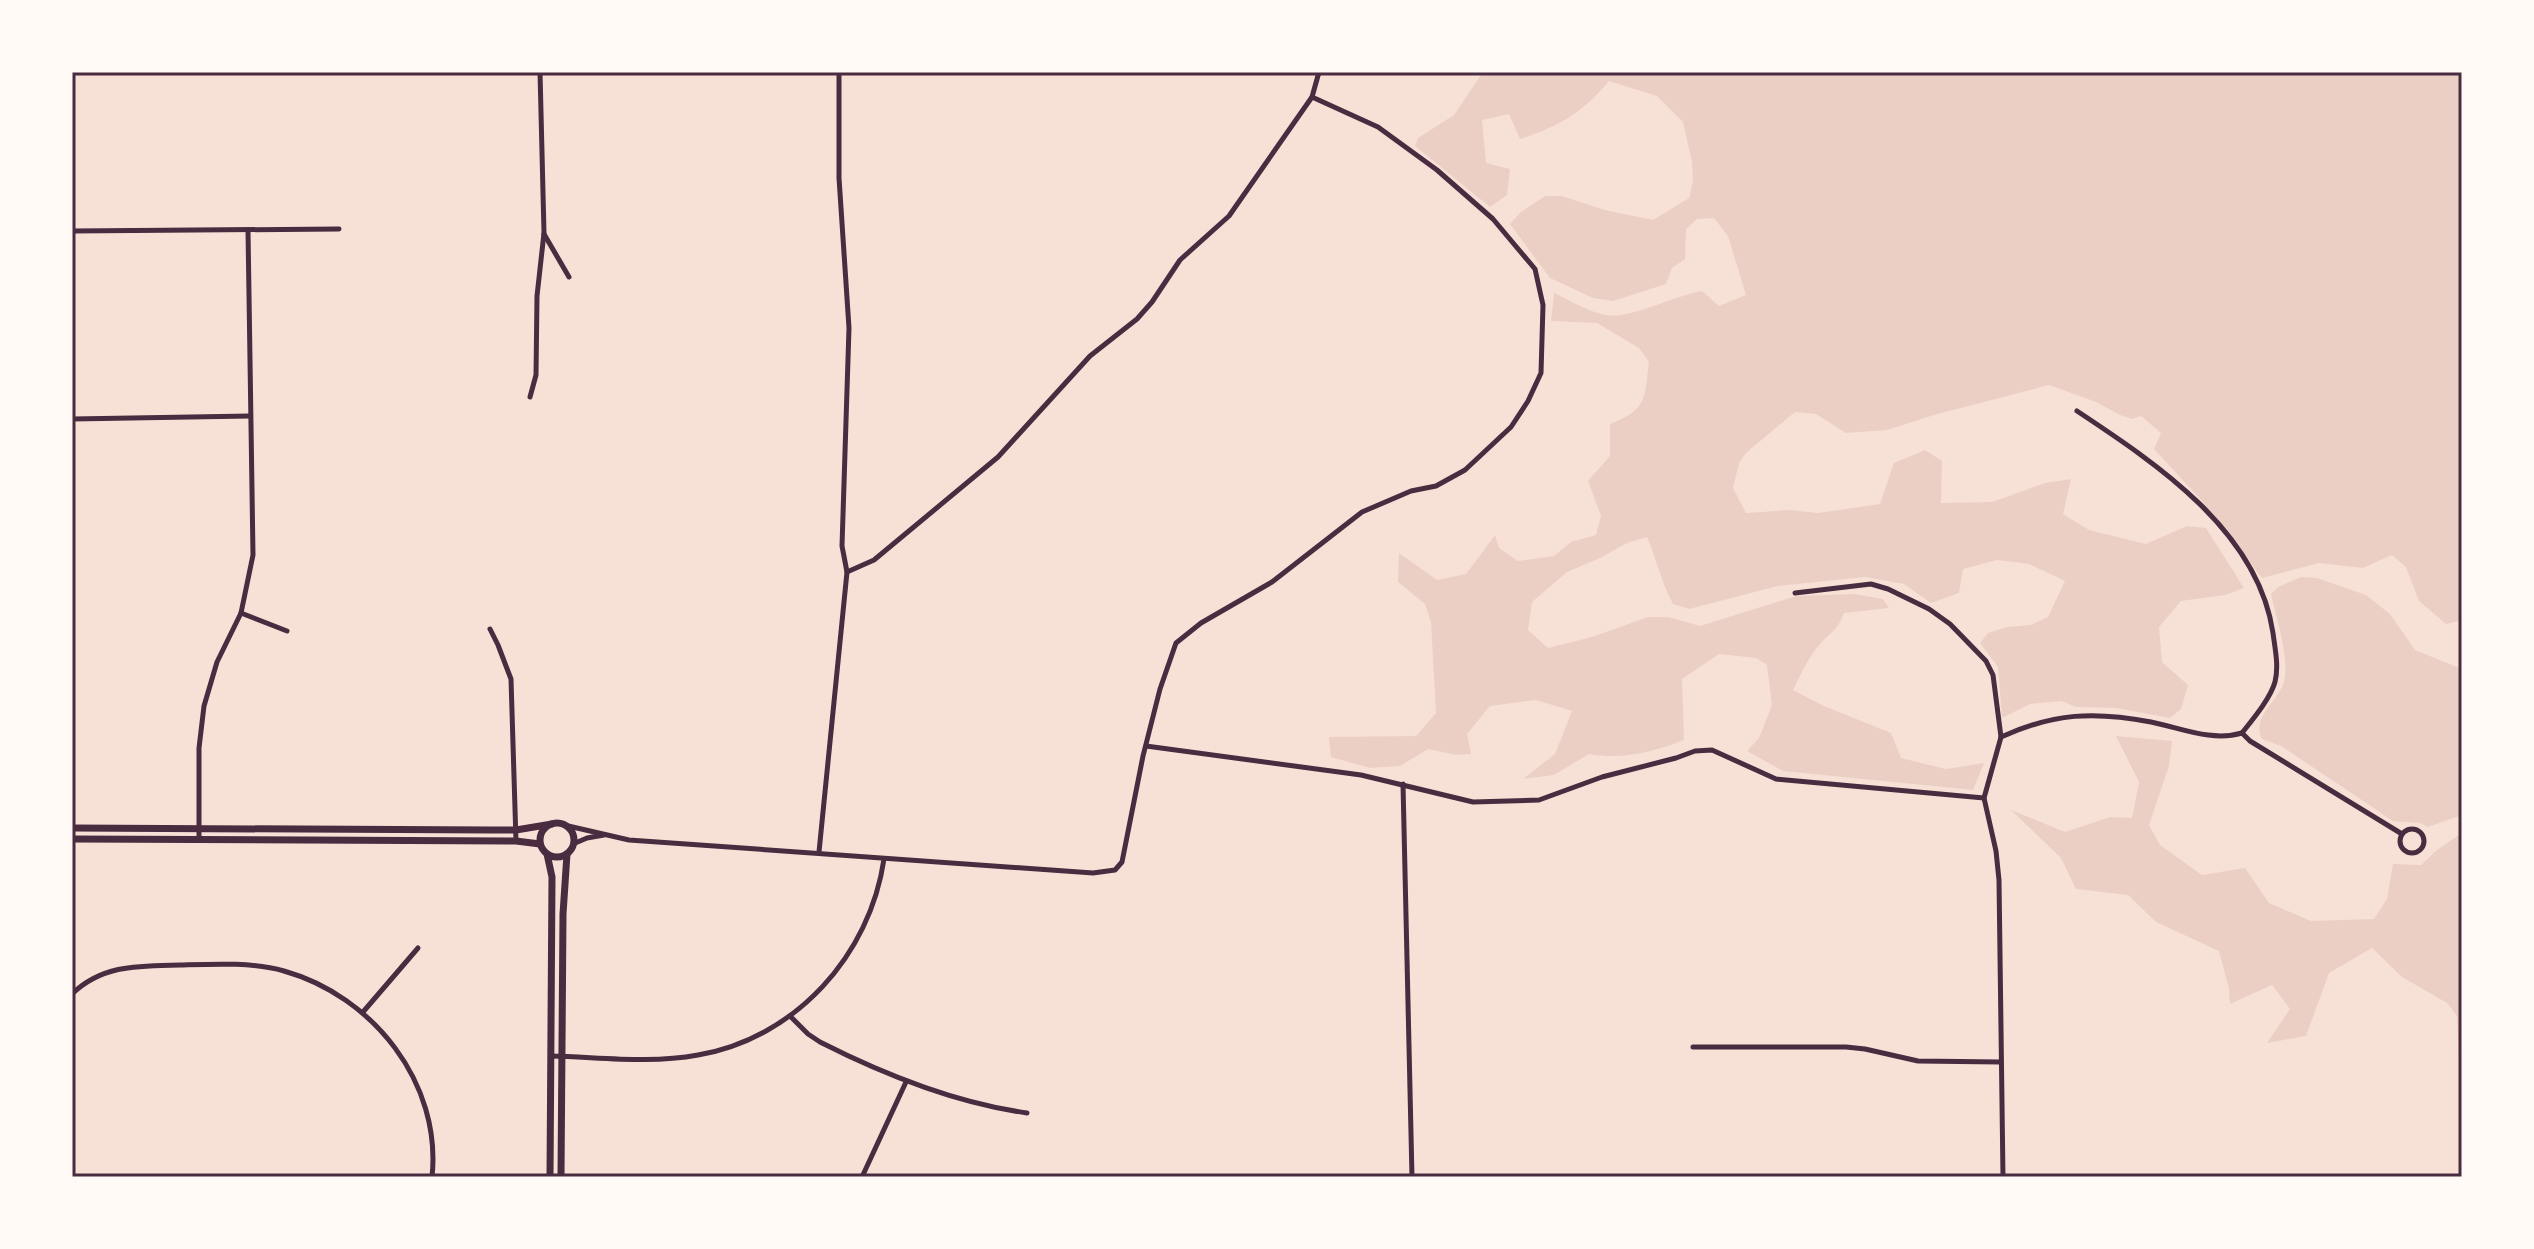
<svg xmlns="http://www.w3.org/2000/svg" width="2534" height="1249" font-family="'Asap Condensed',sans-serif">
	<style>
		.green { fill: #ebcfc5 }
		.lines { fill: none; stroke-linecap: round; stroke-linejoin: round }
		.minor { stroke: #4a2c40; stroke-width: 5 }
		.tertiary { stroke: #4a2c40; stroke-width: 7 }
		.neatline { fill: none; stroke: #4a2c40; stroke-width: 3 }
	</style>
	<rect width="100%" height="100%" fill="#f7e1d7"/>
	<g class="green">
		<path d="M1483 72H2462V620L2446 624 2419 601 2406 567 2392 555 2363 568 2319 563 2262 578 2203 502 2154 449 2161 433 2141 416 2132 419 2120 415 2096 402 2049 385 1934 415 1887 430 1846 433 1816 414 1795 412 1746 453 1739 463 1733 488 1746 513 1789 510 1818 513 1880 504 1894 463 1925 450 1942 461 1941 503 1992 502 2045 483 2071 479 2063 514 2089 530 2146 544 2187 526 2206 528 2244 588 2225 595 2181 601 2159 627 2162 662 2188 685 2181 709 2170 718 2116 708 2076 707 2062 701 2030 704 2002 718 1998 667 1980 643 1988 633 2007 627 2031 625 2048 617 2065 581 2029 564 1997 560 1963 569 1959 593 1931 603 1904 584 1865 577 1778 586 1689 609 1673 604C1661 582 1657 560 1647 537L1627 543 1600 558 1567 572 1532 602 1528 630 1548 648 1592 637 1648 617H1668L1700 626 1796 596 1855 594 1883 599 1889 608 1844 613C1837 631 1832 631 1820 644 1808 658 1801 674 1793 690L1824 706 1891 733 1901 758 1946 769 1984 763 1973 790 1783 771 1747 751 1759 738 1772 705 1767 665 1756 658 1719 654 1682 679 1684 740C1653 752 1622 760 1589 754L1554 775 1523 779 1555 754 1572 711 1536 700 1490 706 1467 734 1471 754 1456 755 1428 749 1400 766 1370 768 1331 757 1329 737 1416 736 1436 713 1431 622 1425 604 1398 582 1399 553 1437 580 1466 574 1495 535 1499 548 1518 561 1554 556 1571 542 1596 535 1601 516 1588 481 1610 456V424C1648 409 1644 399 1649 362L1639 348 1597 323 1551 321 1554 293C1570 300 1588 312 1606 315 1629 320 1675 295 1702 291L1719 306 1746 295 1728 236 1714 218 1697 219 1686 229 1685 259 1672 268 1666 284 1613 301 1593 298 1550 278 1510 224 1521 212 1545 196H1562L1605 210 1653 220 1689 198 1693 181 1692 162 1683 122 1657 96 1609 81C1582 113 1560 126 1520 139L1509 114 1482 120 1486 163 1510 169 1507 195 1490 207 1415 146 1418 138 1454 115Z"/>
		<path d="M2301 577 2317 578 2366 595 2390 614 2415 650 2462 669V815L2428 827 2420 823 2393 821 2281 746 2262 739C2251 717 2278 702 2284 682 2290 659 2276 618 2271 594L2278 587Z"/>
		<polygon points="2116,736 2172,741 2169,766 2149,825 2160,845 2202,875 2245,868 2269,903 2311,921 2374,919 2387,899 2393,864 2421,865 2437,850 2462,833 2462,1122 2457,1016 2447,1003 2402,977 2372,948 2329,973 2306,1036 2267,1043 2290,1009 2272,985 2230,1004 2229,989 2219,951 2156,922 2128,895 2076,889 2061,858 2011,810 2065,832 2110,817 2132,818 2139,782"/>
	</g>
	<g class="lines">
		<g class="minor">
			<polyline points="72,231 339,229"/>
			<polyline points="544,234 569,277"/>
			<polyline points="530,397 536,375 537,296 544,233 540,72"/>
			<path d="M2077 411C2157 464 2258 531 2273 633 2275 649 2279 666 2275 682 2270 699 2253 719 2242 733"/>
			<polyline points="72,419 250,416"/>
			<polyline points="847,572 874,560 998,457 1090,356 1137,319 1152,302 1180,260 1229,216 1312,97 1319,72"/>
			<polyline points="1795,593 1871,584 1888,589 1929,609 1950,624 1986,661 1993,675 2001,737 1984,798 1996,851 1999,880 2003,1177"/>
			<polyline points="241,613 287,631"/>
			<polyline points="490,629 498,645 511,679 516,841"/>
			<polyline points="2242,733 2250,741 2402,834"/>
			<path d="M2001 737C2054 713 2094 711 2151 722 2181 728 2212 742 2242 733"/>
			<polyline points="1146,746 1361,775 1473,802 1539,800 1602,777 1676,758 1695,751 1712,750 1776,779 1984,798"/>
			<polyline points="1403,784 1412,1177"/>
			<polyline points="564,825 629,840 1093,873 1115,870 1122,862 1143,756 1160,689 1176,643 1201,623 1272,582 1362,512 1411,491 1436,486 1465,470 1511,427 1528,401 1541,373 1543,305 1535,269 1493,219 1437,170 1378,127 1312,97"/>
			<circle cx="2412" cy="841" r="12"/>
			<polyline points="199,840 199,748 204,706 217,662 241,613 253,555 248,230"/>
			<polyline points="573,844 587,838 604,835"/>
			<polyline points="819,852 847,572 842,546 849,328 839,178 839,72"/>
			<path d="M72 994C103 964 140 966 181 965 213 964 252 962 284 971 373 996 442 1083 432 1177"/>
			<polyline points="363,1012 418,948"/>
			<path d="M790 1016 808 1034 820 1042C885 1075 955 1103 1027 1113"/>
			<polyline points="1693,1047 1846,1047 1865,1049 1918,1061 2000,1062"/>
			<path d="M551 1056C599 1057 650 1064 698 1055 796 1038 870 955 884 859"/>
			<polyline points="862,1177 906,1082"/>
		</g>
		<g class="tertiary">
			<circle cx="557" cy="840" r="17"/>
			<polyline points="72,828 492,830 516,830 552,824"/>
			<polyline points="72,839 516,841 540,844"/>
			<polyline points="547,854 552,877 550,1177"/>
			<polyline points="561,1177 563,914 567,854"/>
		</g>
	</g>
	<rect width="2534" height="1249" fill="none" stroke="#fffaf5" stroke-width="148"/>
	<rect x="74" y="74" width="2386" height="1101" class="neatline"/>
</svg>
